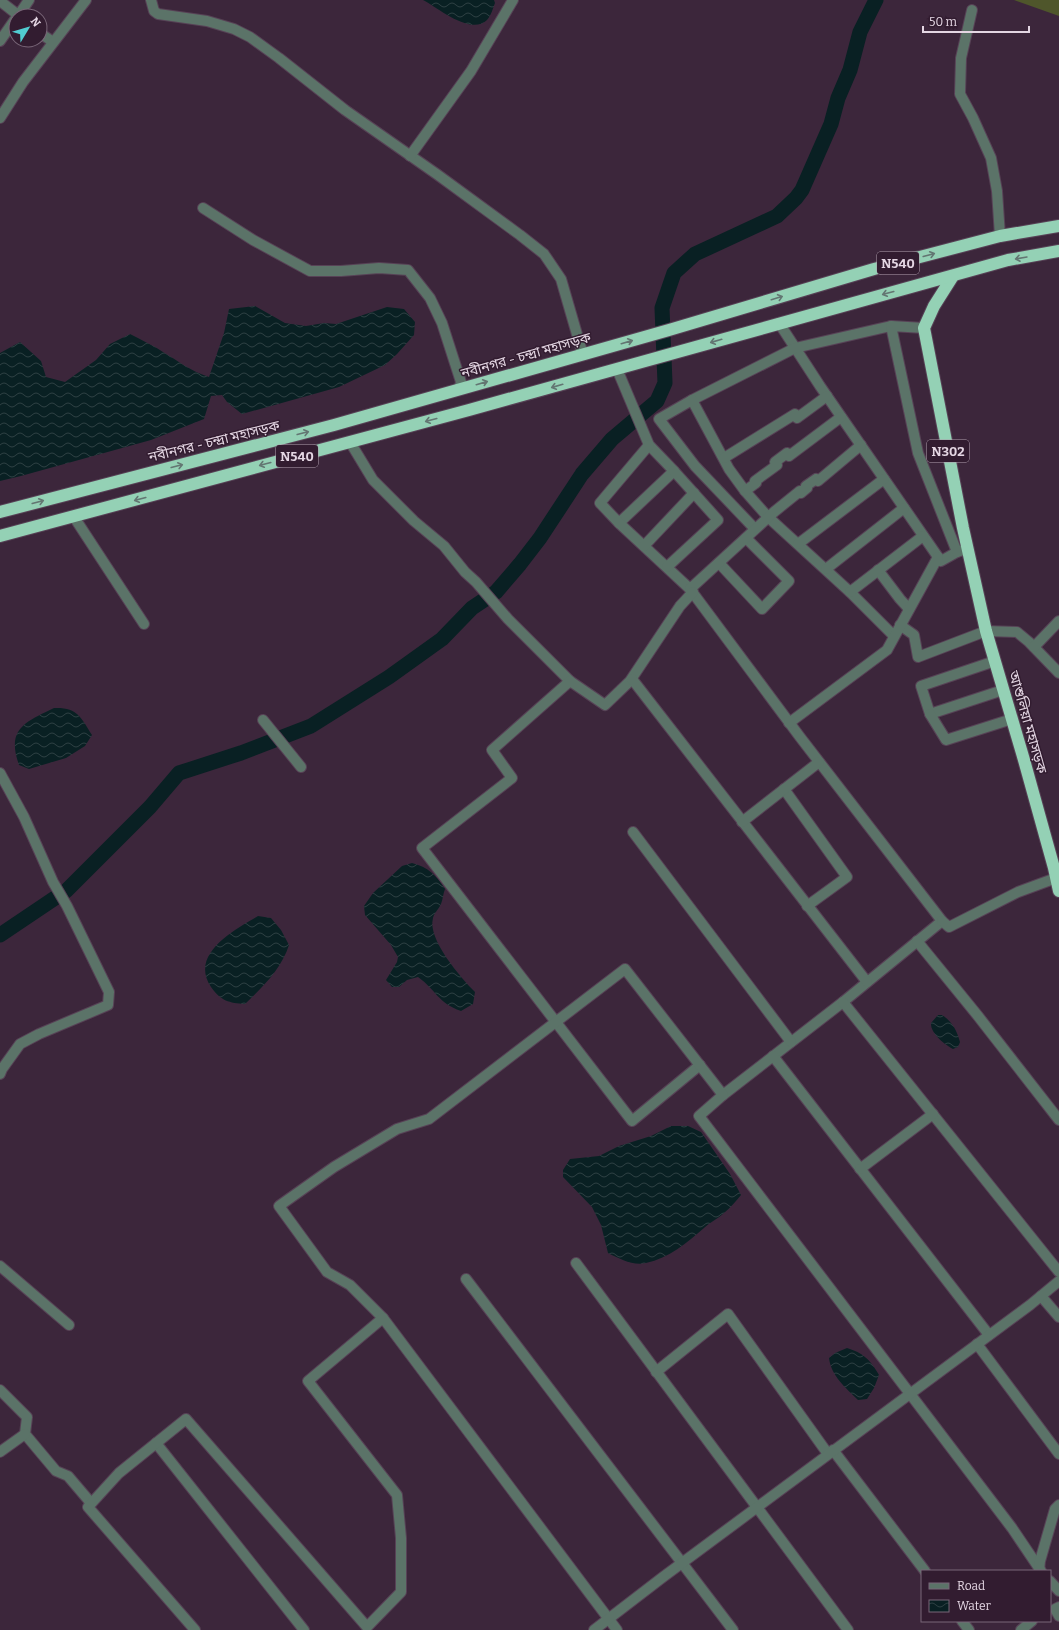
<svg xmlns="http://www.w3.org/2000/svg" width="1059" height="1630" font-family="Bitter,'Noto Sans Bengali',serif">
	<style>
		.green { fill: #4f562b }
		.water { fill: url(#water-waves) }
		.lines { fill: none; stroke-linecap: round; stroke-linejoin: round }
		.canal { stroke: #092023; stroke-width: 15 }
		.minor-casing { stroke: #574256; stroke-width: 12 }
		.highway-casing { stroke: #574256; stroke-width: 14 }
		.minor { stroke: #5b7368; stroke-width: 10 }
		.highway { stroke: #94d1b5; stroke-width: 12 }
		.oneway { stroke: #637672 }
		.labels { text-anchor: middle; stroke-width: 3; stroke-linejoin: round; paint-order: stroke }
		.shield { fill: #321c30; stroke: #af9ead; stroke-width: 1 }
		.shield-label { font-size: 13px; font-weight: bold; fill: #e4d6e3 }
		.street-label { font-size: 14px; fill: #e4d6e3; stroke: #321c30 }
	</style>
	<defs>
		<pattern id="water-waves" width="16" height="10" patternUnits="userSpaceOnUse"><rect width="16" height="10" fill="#092023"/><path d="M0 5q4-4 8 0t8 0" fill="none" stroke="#2d4043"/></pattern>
	</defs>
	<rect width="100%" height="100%" fill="#3c263b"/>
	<polygon class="green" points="1014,0 1059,0 1059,16"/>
	<g class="water">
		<path d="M423 0H494L495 3C493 8 491 16 487 20 471 36 438 8 423 0Z"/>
		<path d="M255 306 285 323 306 326 324 323 336 324 387 307 404 309 415 322 414 335 397 354 385 365 339 387 242 414 227 402 222 395 211 396 204 419 151 440 21 476 0 481V353L20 342 41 361 46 377 65 382 96 360 110 344 130 334C141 340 153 345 163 352 180 362 190 371 209 377L224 333 229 309Z"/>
		<path d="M54 708C77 707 81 717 92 735L85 746 66 758 29 769 19 765C6 729 25 722 54 708Z"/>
		<path d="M412 863C428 867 436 875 445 889 443 894 443 899 441 904 439 909 434 913 433 918 427 939 461 978 475 992L473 1004 461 1011C438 1003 436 990 418 977L407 980 399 987H392L386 980 397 962 398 957 391 945 365 915 364 906 373 893 402 866Z"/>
		<path d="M258 916 271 918 281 930 289 945C282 968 262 988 245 1004 229 1003 221 1001 211 987 189 954 234 930 258 916Z"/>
		<path d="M938 1015H942C952 1021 957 1031 960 1042L958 1047 953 1049C945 1045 930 1033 931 1023Z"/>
		<path d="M671 1126H688L701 1132 730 1174 741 1195C736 1201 730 1208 724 1213 718 1219 710 1222 704 1228 687 1243 669 1258 646 1263 633 1266 620 1259 608 1253L601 1225 592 1207 563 1177V1170L570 1159 599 1156 619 1146 651 1136Z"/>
		<path d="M847 1348C863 1353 870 1359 879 1375L874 1388 867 1399 858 1400C846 1388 831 1376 829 1358L835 1353Z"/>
	</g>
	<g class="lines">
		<g class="canal">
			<polyline points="66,891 150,807 179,773 241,753 311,726 389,677 442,639 472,608 496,592 520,564 540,538 582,474 612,439 657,401 665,383 662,308 674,273 695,254 777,216 796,198 802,190 831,124 838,98 850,70 860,32 876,0"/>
			<polyline points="0,935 55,898"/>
		</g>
		<g class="minor-casing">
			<g id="minor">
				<polyline points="151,0 154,11 158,14 207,21 234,29 250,37 279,58 345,110 438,175 520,235 544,254 561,279 583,355"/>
				<polyline points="0,1 18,15"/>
				<polyline points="972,10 961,58 960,94 973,118 991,158 997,191 1000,236"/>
				<polyline points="18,16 29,0"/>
				<polyline points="40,33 53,42"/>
				<polyline points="0,41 16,18"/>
				<polyline points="0,118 23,82 86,0"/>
				<polyline points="410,156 471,71 513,0"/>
				<polyline points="203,208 253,240 310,271 341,271 379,268 408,270 430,298 442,323 461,382 459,390"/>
				<polyline points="779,323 820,386 938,557 941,561 957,552 967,549"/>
				<polyline points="891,326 795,348 692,400 729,469 745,491 768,517 850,592 894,636"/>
				<polyline points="924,328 891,326 918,453 957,552"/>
				<polyline points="617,369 649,445 674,471 619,523"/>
				<polyline points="692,400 659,419 695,466 755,529"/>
				<polyline points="350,442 373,480 414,521 444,546 465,572 476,582 508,619 570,681"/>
				<polyline points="649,445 600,503 619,523 690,589 800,737 942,921 843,1002 723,1095"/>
				<polyline points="724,458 795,414 797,418 827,396"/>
				<polyline points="745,491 756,483 755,481 777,465 775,462 787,453 789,456 841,417"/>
				<polyline points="74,517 144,624"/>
				<polyline points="798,544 884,479"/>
				<polyline points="644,546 694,493"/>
				<polyline points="719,563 762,609 789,581 746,538"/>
				<polyline points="667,567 718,520 674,471"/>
				<polyline points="826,569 904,508"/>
				<polyline points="878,570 900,599 909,609"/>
				<polyline points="690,589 774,512 800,491 801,493 807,488 806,486 816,479 818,481 861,445"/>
				<polyline points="693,592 680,606 630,681 605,705 570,681 492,750 512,778 422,848 632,1121 700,1065"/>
				<polyline points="850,592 923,536"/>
				<polyline points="900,625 914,635 918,657 986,631 1017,632 1029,642 1059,673"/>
				<polyline points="1034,647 1059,621"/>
				<polyline points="995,661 921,686 930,714 1003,690"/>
				<polyline points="632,679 867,982"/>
				<polyline points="930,714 946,740 1012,719"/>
				<polyline points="263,720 301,767"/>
				<polyline points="789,723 887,650 938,557"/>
				<polyline points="0,773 24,817 53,882 67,906 109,992 108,1005 39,1034 20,1044 2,1069 0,1074"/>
				<polyline points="784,789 847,877 807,906"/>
				<polyline points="742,822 819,762"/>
				<polyline points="633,832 791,1042"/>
				<polyline points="942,921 949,927 1018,892 1056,878"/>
				<polyline points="917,941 978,1016 1059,1120"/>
				<polyline points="843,1002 1059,1272"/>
				<polyline points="773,1056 989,1335"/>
				<polyline points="860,1169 933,1114"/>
				<polyline points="576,1263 848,1630"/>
				<polyline points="0,1266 69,1325"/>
				<polyline points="466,1279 733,1630"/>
				<polyline points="1041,1296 1059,1317"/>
				<polyline points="383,1318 350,1285 327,1272 279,1206 334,1167 397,1129 429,1119 625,969 723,1095 699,1116 1012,1528 1041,1571"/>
				<polyline points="977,1344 1059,1454"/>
				<polyline points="656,1372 728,1314 828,1454"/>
				<polyline points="0,1390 27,1417 25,1434 56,1471 68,1476 91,1503"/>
				<polyline points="156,1443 304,1630"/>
				<polyline points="833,1450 925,1571"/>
				<polyline points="0,1452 25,1434"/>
				<polyline points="1039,1571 1040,1561 1055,1509 1059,1505"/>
				<polyline points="1050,1581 1059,1591"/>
				<polyline points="1059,1607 1055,1609 1059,1616"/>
				<polyline points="962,1621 969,1630"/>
				<polyline points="195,1630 88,1507 119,1473 186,1419 367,1627 401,1592 401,1538 397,1495 308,1381 383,1318 617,1630"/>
				<polyline points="594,1630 663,1577 1030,1305 1059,1281"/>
				<polyline points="1021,1630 1032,1621"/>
			</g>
		</g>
		<g class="highway-casing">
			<g id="highway">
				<polyline points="953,276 934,306 924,328 963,528 986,631 1024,760 1054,868 1059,891"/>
				<polyline points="0,512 334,425 669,330 874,269 1000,236 1059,226"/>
				<polyline points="0,536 469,410 1008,260 1059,251"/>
			</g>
		</g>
		<use href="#minor" class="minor"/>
		<use href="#highway" class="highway"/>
	</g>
	<defs><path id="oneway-shaft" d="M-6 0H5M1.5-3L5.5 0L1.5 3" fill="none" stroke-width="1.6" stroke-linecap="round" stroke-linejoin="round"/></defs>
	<g class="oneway">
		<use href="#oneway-shaft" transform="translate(929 255) rotate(-15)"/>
		<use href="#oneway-shaft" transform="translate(1021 258) rotate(170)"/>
		<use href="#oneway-shaft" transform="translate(888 293) rotate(165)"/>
		<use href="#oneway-shaft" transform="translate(777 298) rotate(-17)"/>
		<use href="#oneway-shaft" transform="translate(716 341) rotate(164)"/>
		<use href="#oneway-shaft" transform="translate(627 342) rotate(-16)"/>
		<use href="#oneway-shaft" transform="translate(482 383) rotate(-16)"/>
		<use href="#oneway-shaft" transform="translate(557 386) rotate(164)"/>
		<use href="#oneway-shaft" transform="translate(431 420) rotate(165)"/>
		<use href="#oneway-shaft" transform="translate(303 433) rotate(-14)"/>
		<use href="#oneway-shaft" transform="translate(265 464) rotate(165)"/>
		<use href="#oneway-shaft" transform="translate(177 466) rotate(-14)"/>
		<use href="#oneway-shaft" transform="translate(140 499) rotate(165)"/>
		<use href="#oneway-shaft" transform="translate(38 502) rotate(-15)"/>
	</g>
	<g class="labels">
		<g class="shield">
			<rect x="877" y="252" width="42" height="22" rx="3"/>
			<rect x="927" y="440" width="42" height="22" rx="3"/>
			<rect x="276" y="445" width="42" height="22" rx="3"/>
		</g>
		<g class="shield-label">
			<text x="898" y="268">N540</text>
			<text x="948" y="456">N302</text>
			<text x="297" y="461">N540</text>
		</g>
		<g class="street-label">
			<text transform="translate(526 355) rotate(-16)" y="5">নবীনগর - চন্দ্রা মহাসড়ক</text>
			<text transform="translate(214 441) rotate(-14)" y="5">নবীনগর - চন্দ্রা মহাসড়ক</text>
			<text transform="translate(1028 722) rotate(74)" y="5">আশুলিয়া মহাসড়ক</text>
		</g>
	</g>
	<rect x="921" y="1570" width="130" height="52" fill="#321c30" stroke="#796678"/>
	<rect x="929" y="1583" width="20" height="6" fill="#5b7368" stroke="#796678"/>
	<text x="957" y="1590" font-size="12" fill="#e4d6e3">Road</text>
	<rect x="929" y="1600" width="20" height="12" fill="url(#water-waves)" stroke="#796678"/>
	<text x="957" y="1610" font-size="12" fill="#e4d6e3">Water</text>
	<g transform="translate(28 28) rotate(52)"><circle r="19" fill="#321c30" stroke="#796678"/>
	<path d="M0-3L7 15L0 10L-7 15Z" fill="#51ccd1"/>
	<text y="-6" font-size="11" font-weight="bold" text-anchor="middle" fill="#e4d6e3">N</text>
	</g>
	<path d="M923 26v6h106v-6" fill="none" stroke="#e4d6e3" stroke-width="2"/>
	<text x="929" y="26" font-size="12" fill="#e4d6e3" stroke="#321c30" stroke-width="3" paint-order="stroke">50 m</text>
</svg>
